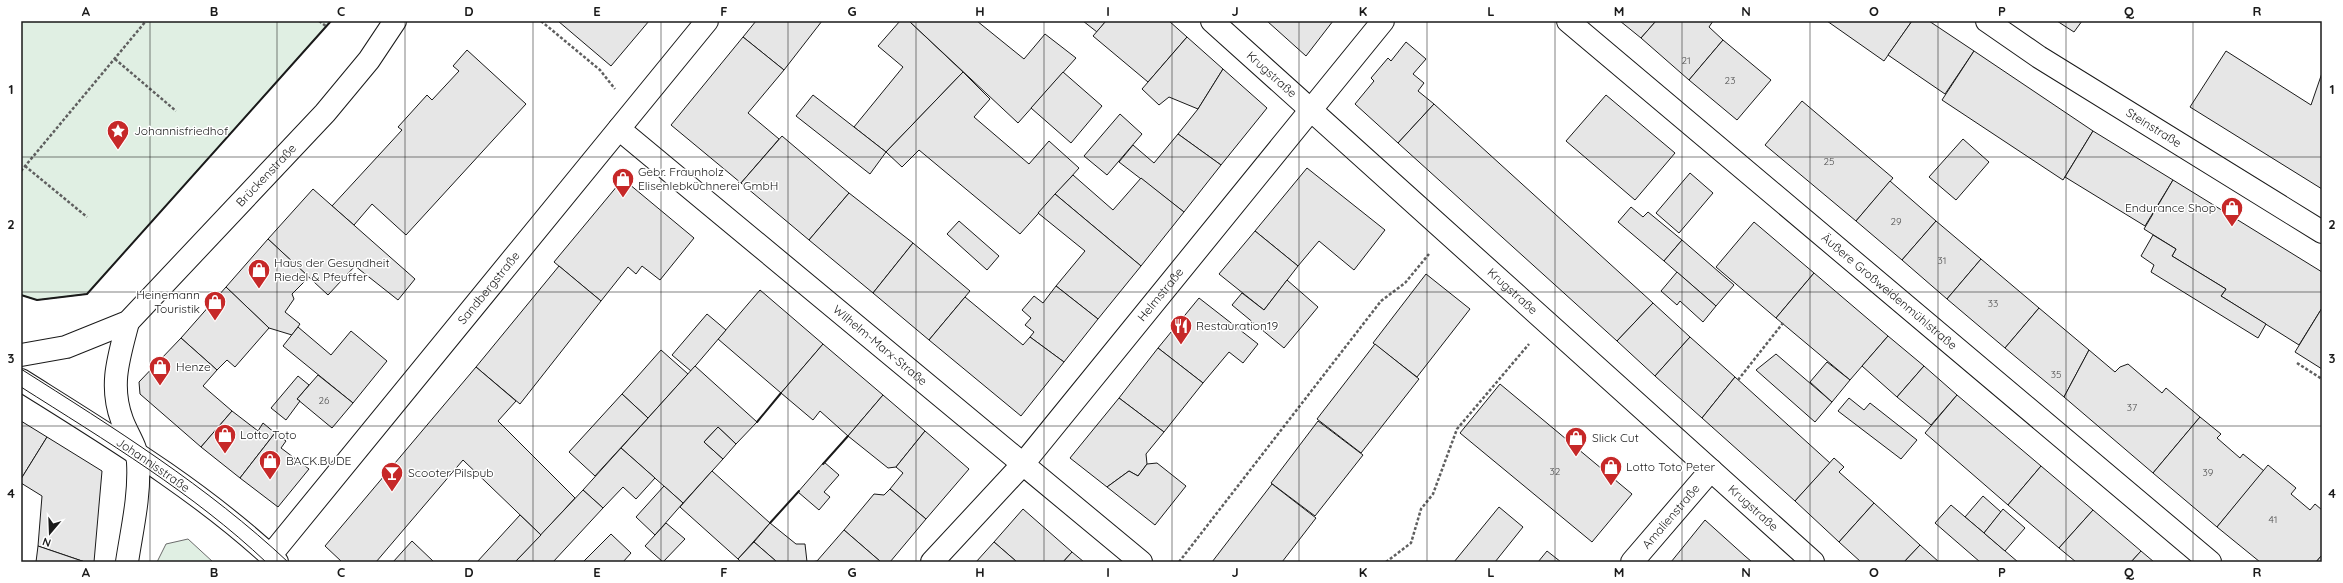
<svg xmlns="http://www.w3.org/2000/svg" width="2343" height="583" font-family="Quicksand,sans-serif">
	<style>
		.green { fill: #e0efe3; stroke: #6a6a6a }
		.building { fill: #e6e6e6; stroke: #1a1a1a }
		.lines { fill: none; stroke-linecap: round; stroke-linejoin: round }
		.minor-casing { stroke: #1a1a1a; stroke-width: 24 }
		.tertiary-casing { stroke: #1a1a1a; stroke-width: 24 }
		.secondary-casing { stroke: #1a1a1a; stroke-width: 24 }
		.path { stroke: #5f5f5f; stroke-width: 2.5; stroke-dasharray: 3 2; stroke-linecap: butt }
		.minor { stroke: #fff; stroke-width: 22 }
		.tertiary { stroke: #fff; stroke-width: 22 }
		.secondary { stroke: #fff; stroke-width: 22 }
		.tram { stroke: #1a1a1a; stroke-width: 1 }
		.wall { stroke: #1a1a1a; stroke-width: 2 }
		.grid { fill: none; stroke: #1a1a1a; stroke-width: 1; stroke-opacity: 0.55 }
		.labels { text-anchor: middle; stroke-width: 3; stroke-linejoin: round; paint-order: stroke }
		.number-label { font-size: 10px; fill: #4d4d4d }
		.street-label { font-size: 12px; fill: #1a1a1a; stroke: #fff }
		.poi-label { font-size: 12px; fill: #1a1a1a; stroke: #fff; text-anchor: start }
		.neatline { fill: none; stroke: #1a1a1a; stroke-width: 1.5 }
		.grid-label { font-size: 13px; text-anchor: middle; font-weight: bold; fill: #1a1a1a }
	</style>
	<rect width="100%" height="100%" fill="#fff"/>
	<g class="green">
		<polygon points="21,21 331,21 87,294 37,300 21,295"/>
		<polygon points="188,539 213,562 157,562 166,544"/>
	</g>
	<g class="building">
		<polygon points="558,21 649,21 611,66"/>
		<polygon points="756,21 822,21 784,70 743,37"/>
		<polygon points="900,21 909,21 963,72 886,152 854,127 903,67 878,46"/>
		<polygon points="909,21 977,21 1024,59 1045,34 1076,58 1018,123"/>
		<polygon points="1083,21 1106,21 1097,32"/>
		<polygon points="1106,21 1169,21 1187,37 1148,82 1093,36"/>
		<polygon points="1267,21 1333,21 1306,56"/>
		<polygon points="1620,21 1656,21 1641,38"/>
		<polygon points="1656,21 1713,21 1709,27 1723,40 1689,80 1641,38"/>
		<polygon points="1827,21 1912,21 1884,61"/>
		<polygon points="1912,21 1929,21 1974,51 1945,94 1888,55"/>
		<polygon points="2057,21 2082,21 2074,32"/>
		<polygon points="743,37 784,70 748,113 779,139 741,183 671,125"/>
		<polygon points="1187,37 1223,69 1198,109 1169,97 1159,105 1142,89"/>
		<polygon points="1723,40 1771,80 1737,120 1689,80"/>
		<polygon points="1406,42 1426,59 1413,74 1424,83 1418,91 1434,104 1398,143 1355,104 1374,81 1371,78 1388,58 1391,61"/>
		<polygon points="467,50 526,104 406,235 372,204 354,225 332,206 402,130 398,127 427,95 432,100 459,71 453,66"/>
		<polygon points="1974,51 2093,131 2063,180 1942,100"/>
		<polygon points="2226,51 2311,105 2322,73 2322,189 2190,107"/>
		<polygon points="1223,69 1267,108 1221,165 1178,134 1198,109"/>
		<polygon points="963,72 990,99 974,117 1029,164 1049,141 1079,168 1020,234 919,150 902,167 886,152"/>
		<polygon points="1063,72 1102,106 1071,143 1031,108"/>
		<polygon points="813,95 886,152 870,174 796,116"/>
		<polygon points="1606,95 1675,153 1635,200 1566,141"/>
		<polygon points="1802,101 1893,178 1856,221 1765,145"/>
		<polygon points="1434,104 1653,303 1617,341 1398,143"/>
		<polygon points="1120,114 1142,134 1107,175 1084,156"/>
		<polygon points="2093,131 2173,180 2145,226 2065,177"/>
		<polygon points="1178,134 1221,165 1184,212 1119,162 1133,145 1154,163"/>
		<polygon points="782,136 849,193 809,240 741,183"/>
		<polygon points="1963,139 1989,162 1956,200 1929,177"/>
		<polygon points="1307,168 1385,230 1354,270 1319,241 1298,266 1255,231"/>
		<polygon points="1690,173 1713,193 1679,233 1656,213"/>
		<polygon points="1073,175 1113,210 1141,178 1184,212 1141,266 1055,194"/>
		<polygon points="623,179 694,238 660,280 642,266 636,274 628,267 601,301 554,262"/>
		<polygon points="2173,180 2322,272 2322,308 2299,345 2221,296 2226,289 2172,256 2176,249 2144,229"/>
		<polygon points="1890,181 1936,221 1902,260 1856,221"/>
		<polygon points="313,189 415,279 398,300 355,266 328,295 268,239"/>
		<polygon points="849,193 913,243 873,293 809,240"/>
		<polygon points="1055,194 1141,266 1098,319 1056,286 1085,251 1038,213"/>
		<polygon points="1631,207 1643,217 1648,212 1682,240 1664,261 1618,222"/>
		<polygon points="959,221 999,256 987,270 947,234"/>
		<polygon points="1936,221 1981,259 1947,299 1902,260"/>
		<polygon points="1754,222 1814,273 1776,318 1716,267"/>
		<polygon points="1255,231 1298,266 1264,310 1219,274"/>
		<polygon points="2153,235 2176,249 2172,256 2226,289 2221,296 2266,324 2258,338 2151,272 2154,265 2141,256"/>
		<polygon points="268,239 309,277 292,294 294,299 285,312 300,324 292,335 269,328 226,287"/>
		<polygon points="1682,240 1734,285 1716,306 1664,261"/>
		<polygon points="913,243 970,291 929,340 873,293"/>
		<polygon points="1981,259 2039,308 2005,348 1947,299"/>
		<polygon points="559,266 601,301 520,404 476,367"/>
		<polygon points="1677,272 1716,306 1703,322 1680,301 1677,305 1661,291"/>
		<polygon points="1814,273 1888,336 1850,380 1776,318"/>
		<polygon points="1426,274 1470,309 1417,377 1373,343"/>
		<polygon points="1287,280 1318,307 1284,348 1232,305 1242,293 1264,310"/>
		<polygon points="1056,286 1098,319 1064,362 1030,337 1034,332 1025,325 1031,318 1022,310 1034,296 1043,303"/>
		<polygon points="226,287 269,328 235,367 227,360 217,370 181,338"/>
		<polygon points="760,290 823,344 781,393 718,339"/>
		<polygon points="965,297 1023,345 1030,337 1064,362 1021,416 929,340"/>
		<polygon points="1199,298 1258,344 1243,363 1229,352 1203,383 1158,348"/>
		<polygon points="1653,303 1690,337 1655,376 1617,341"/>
		<polygon points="2039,308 2089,350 2064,397 2005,348"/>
		<polygon points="2322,308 2322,369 2295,352"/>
		<polygon points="707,314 726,330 691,371 672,355"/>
		<polygon points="298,327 331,355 351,331 387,361 353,403 283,346"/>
		<polygon points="1888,336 1924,366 1897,397 1862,366"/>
		<polygon points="1690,337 1735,377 1702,418 1655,376"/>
		<polygon points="181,338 217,370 203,386 232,411 201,447 140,394 139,382"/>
		<polygon points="823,344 883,395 848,436 820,411 813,420 781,393"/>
		<polygon points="1375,344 1419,379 1361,453 1317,419"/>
		<polygon points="1158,348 1203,383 1164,432 1119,398"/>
		<polygon points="661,350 688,374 648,418 622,394"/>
		<polygon points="2089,350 2115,372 2120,367 2128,364 2162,393 2166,388 2200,417 2153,473 2064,397"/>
		<polygon points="1776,354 1832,402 1815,422 1756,370"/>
		<polygon points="1827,362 1850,380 1832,402 1810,382"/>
		<polygon points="695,366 757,422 736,444 718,427 704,442 723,459 683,503 621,448"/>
		<polygon points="1924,366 1957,395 1931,425 1897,397"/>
		<polygon points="476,367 516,401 498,421 575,498 541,535 463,460 376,562 342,562 325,546"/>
		<polygon points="318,375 353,403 332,428 297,399"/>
		<polygon points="298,376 309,385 297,399 300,401 286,420 271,408"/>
		<polygon points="1735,377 1830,463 1795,501 1702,418"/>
		<polygon points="1500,384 1632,494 1592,542 1460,433"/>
		<polygon points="622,394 648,418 595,476 569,452"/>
		<polygon points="883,395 925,431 896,467 888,468 848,436"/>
		<polygon points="1957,395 2041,466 2008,505 1925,433"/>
		<polygon points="1119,398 1164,432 1146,454 1147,464 1138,476 1129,471 1107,487 1070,458"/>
		<polygon points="1849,398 1864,410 1870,403 1917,440 1901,459 1838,411"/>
		<polygon points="232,411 258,431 263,423 275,433 240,478 201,447"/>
		<polygon points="2200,417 2221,434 2217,438 2240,458 2243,454 2264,471 2217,527 2153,473"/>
		<polygon points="21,421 47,437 21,479"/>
		<polygon points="1318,421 1363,455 1315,516 1271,483"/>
		<polygon points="718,427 736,444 723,459 704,442"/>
		<polygon points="925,431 969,469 926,519 890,489 903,473 896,467"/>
		<polygon points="275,433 286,441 281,448 309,469 278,507 240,478"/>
		<polygon points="47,437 102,471 94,562 85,562 38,546 42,496 21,483 21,479"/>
		<polygon points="621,448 655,478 636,499 623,487 603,508 583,490"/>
		<polygon points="1834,458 1844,467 1839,472 1874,503 1839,542 1795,501"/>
		<polygon points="824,462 839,475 824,492 830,497 819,510 798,492"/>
		<polygon points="1157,463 1186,486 1155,525 1107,487 1129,471 1138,476 1147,464"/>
		<polygon points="2268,465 2296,488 2291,494 2310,510 2315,504 2322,510 2322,555 2316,562 2260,562 2217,527"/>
		<polygon points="2041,466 2093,510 2059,548 2008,505"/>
		<polygon points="712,471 770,523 738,559 680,507"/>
		<polygon points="1272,484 1316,518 1282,562 1212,562"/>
		<polygon points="664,486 683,503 655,535 636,517"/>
		<polygon points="890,489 926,519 890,562 881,562 844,530 874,494 884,495"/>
		<polygon points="583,490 603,508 553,562 515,562"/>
		<polygon points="1983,496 2001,512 1984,533 1965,517"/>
		<polygon points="1874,503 1920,545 1904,562 1861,562 1839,542"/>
		<polygon points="1951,505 1984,533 2018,562 1980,562 1935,523"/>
		<polygon points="1499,507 1523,527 1495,562 1454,562"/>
		<polygon points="1023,509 1072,552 1063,562 1017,562 994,542"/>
		<polygon points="2003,509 2025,528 2005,551 1984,533"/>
		<polygon points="2093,510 2141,551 2131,562 2076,562 2059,548"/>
		<polygon points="520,515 541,535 515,562 477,562"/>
		<polygon points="1705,520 1745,556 1752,562 1671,562"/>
		<polygon points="666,523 685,539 663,562 645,546"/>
		<polygon points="770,523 796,544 805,544 807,562 777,562 754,542"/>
		<polygon points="844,530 881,562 811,562 817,561"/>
		<polygon points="611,534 631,553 623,562 583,562"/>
		<polygon points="412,541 434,562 393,562"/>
		<polygon points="754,542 777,562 741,562 738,559"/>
		<polygon points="994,542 1017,562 976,562"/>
		<polygon points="1920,545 1939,562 1904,562"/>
		<polygon points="38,546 85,562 36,562"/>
		<polygon points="1547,551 1561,562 1538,562"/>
		<polygon points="2141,551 2154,562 2131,562"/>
		<polygon points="1072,552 1084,562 1063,562"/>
		<polygon points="2322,555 2322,562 2316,562"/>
	</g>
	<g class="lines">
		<g class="minor-casing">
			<g id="minor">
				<path id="s1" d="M1212 21 1813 562"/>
				<path id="s2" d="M1568 21 2210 562"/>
				<path id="s3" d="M1987 21 2039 57 2322 232"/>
				<path id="s4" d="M619 129 1141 562"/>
				<path id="s5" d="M270 556 707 21"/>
				<path id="s6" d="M932 562 1023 464 1383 21"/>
				<path id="s7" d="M1632 562 1711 470"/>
			</g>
		</g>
		<g class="tertiary-casing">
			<g id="tertiary">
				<path id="s8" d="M21 355 66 347 128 322 325 113 369 60 395 21"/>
				<path d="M127 562C132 529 140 496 138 462 137 447 127 434 122 420 109 385 119 357 128 322"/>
			</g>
		</g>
		<g class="secondary-casing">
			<g id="secondary">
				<path id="s9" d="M21 380C110 436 200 490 277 562"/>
			</g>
		</g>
		<g class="path">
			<polyline points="319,21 326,26"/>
			<polyline points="541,21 600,70 615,89"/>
			<polyline points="115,59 176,111"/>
			<polyline points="25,166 87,217"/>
			<polyline points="21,171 146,21"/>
			<polyline points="2297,363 2322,379"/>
			<polyline points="1738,380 1783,323"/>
			<polyline points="1179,562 1381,301 1405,283 1429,254"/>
			<polyline points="1386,562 1411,543 1421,509 1433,494 1457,429 1529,344"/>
		</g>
		<use href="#minor" class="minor"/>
		<use href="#tertiary" class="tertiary"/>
		<use href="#secondary" class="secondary"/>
		<g class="tram">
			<path d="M21 369C114 428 207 486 288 562"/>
			<path d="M21 387C106 441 193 493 266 562"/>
		</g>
		<g class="wall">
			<polyline points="21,295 37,300 87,294 331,21"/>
			<polyline points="757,422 781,393"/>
			<polyline points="823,464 848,436"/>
			<polyline points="770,523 799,491"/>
		</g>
	</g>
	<path class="grid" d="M150 21V562M277 21V562M405 21V562M533 21V562M661 21V562M788 21V562M916 21V562M1044 21V562M1172 21V562M1299 21V562M1427 21V562M1555 21V562M1682 21V562M1810 21V562M1938 21V562M2066 21V562M2193 21V562M21 157H2322M21 292H2322M21 426H2322"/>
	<defs>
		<g id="sight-pin" transform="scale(1.15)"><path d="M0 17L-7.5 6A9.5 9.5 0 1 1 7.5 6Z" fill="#c62828" stroke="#fff"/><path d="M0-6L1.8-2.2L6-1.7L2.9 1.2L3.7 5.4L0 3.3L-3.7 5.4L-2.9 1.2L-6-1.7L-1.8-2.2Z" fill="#fff"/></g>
		<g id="shop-pin" transform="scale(1.15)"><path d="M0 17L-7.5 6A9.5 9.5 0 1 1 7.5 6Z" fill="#c62828" stroke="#fff"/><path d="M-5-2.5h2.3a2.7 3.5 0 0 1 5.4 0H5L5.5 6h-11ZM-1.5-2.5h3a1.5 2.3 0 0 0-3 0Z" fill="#fff"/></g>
		<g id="restaurant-pin" transform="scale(1.15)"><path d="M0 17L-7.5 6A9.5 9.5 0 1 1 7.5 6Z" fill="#c62828" stroke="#fff"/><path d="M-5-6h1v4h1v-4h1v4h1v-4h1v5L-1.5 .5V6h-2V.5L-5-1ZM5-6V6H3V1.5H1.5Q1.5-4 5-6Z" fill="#fff"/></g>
		<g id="bar-pin" transform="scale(1.15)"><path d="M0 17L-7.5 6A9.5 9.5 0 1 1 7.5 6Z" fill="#c62828" stroke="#fff"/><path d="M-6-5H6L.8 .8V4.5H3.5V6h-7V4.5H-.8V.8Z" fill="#fff"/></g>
	</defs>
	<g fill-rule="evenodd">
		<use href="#sight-pin" x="118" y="131"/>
		<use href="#shop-pin" x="623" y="179"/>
		<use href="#shop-pin" x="2232" y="208"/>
		<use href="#shop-pin" x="259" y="270"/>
		<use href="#shop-pin" x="215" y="302"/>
		<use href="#restaurant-pin" x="1181" y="326"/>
		<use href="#shop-pin" x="160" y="367"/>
		<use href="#shop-pin" x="225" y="435"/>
		<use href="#shop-pin" x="1576" y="438"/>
		<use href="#shop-pin" x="270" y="461"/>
		<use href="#shop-pin" x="1611" y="467"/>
		<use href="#bar-pin" x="392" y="473"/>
	</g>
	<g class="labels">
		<g class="number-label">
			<text x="1686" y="64">21</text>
			<text x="1730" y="84">23</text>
			<text x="1829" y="165">25</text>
			<text x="1896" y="225">29</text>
			<text x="1942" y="264">31</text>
			<text x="1993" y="307">33</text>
			<text x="2056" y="378">35</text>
			<text x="324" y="404">26</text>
			<text x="2132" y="411">37</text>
			<text x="1555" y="475">32</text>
			<text x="2208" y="476">39</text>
			<text x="2273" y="523">41</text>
		</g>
		<g class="street-label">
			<text dy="4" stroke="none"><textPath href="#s1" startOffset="80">Krugstraße</textPath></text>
			<text dy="4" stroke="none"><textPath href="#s3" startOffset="198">Steinstraße</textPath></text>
			<text dy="4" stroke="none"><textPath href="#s8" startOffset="314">Brückenstraße</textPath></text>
			<text dy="4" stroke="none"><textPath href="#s5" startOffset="346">Sandbergstraße</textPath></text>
			<text dy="4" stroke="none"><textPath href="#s1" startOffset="404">Krugstraße</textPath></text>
			<text dy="4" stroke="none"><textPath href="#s2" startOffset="420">Äußere Großweidenmühlstraße</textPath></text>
			<text dy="4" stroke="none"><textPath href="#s6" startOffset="352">Helmstraße</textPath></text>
			<text dy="4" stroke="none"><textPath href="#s4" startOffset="339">Wilhelm-Marx-Straße</textPath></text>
			<text dy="4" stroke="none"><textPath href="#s9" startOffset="157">Johannisstraße</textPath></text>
			<text dy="4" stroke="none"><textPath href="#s1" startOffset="728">Krugstraße</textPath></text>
			<text dy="4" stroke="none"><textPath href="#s7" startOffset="60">Amalienstraße</textPath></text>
		</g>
		<g class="poi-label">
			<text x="134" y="135">Johannisfriedhof</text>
			<text x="638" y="176">Gebr. Fraunholz<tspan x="638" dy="14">Elisenlebküchnerei GmbH</tspan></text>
			<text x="2216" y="212" text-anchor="end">Endurance Shop</text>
			<text x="274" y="267">Haus der Gesundheit<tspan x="274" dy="14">Riedel &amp; Pfeuffer</tspan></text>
			<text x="200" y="299" text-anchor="end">Heinemann<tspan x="200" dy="14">Touristik</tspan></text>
			<text x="1196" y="330">Restauration19</text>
			<text x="176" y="371">Henze</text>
			<text x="240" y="439">Lotto Toto</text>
			<text x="1592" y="442">Slick Cut</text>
			<text x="286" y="465">BACK.BUDE</text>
			<text x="1626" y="471">Lotto Toto Peter</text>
			<text x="408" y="477">Scooter Pilspub</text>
		</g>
	</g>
	<rect width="2343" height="583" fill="none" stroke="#ffffff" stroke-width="44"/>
	<g transform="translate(50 533) rotate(199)" stroke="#ffffff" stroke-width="3" paint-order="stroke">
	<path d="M0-3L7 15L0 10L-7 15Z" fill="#1a1a1a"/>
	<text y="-6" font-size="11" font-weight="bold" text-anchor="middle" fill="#1a1a1a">N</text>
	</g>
	<rect x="22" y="22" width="2299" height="539" class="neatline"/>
	<g class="grid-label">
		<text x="86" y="16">A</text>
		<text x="214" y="16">B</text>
		<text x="341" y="16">C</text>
		<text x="469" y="16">D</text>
		<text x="597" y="16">E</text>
		<text x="724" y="16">F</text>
		<text x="852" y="16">G</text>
		<text x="980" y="16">H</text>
		<text x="1108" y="16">I</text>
		<text x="1235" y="16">J</text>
		<text x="1363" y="16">K</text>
		<text x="1491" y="16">L</text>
		<text x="1619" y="16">M</text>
		<text x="1746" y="16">N</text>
		<text x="1874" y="16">O</text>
		<text x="2002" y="16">P</text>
		<text x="2129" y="16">Q</text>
		<text x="2257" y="16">R</text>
		<text x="11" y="94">1</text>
		<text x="2332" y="94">1</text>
		<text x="11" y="229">2</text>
		<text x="2332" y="229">2</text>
		<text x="11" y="363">3</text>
		<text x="2332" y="363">3</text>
		<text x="11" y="498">4</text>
		<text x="2332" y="498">4</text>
		<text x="86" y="577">A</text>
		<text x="214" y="577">B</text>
		<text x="341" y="577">C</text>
		<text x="469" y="577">D</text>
		<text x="597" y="577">E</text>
		<text x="724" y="577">F</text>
		<text x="852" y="577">G</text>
		<text x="980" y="577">H</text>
		<text x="1108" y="577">I</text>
		<text x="1235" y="577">J</text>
		<text x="1363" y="577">K</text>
		<text x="1491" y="577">L</text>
		<text x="1619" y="577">M</text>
		<text x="1746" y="577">N</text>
		<text x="1874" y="577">O</text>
		<text x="2002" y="577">P</text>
		<text x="2129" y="577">Q</text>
		<text x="2257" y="577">R</text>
	</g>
</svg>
